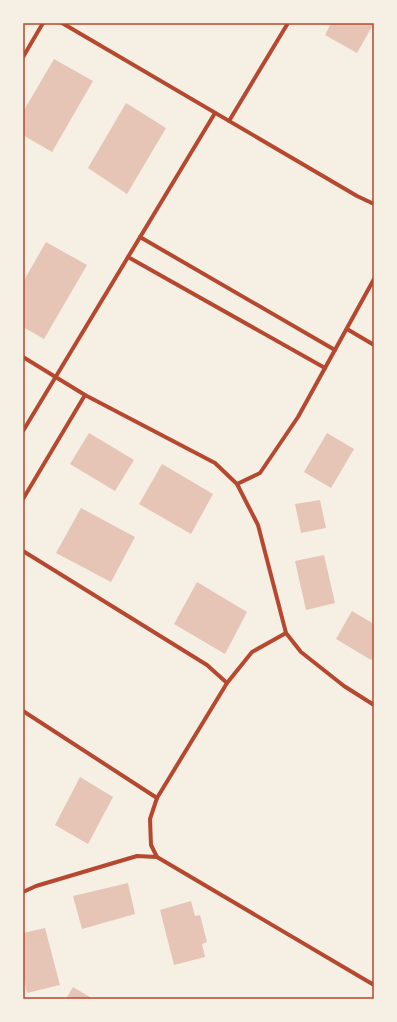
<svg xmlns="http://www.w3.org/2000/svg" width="397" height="1022" font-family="'PT Sans',sans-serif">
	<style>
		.building { fill: #e6c5b7 }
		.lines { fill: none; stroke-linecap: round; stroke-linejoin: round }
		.minor { stroke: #b5482f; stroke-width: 4 }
		.neatline { fill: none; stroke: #b5482f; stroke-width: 1.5 }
	</style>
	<rect width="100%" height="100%" fill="#f6efe4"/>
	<g class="building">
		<polygon points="331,23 374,23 357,53 325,35"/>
		<polygon points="54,59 93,81 52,152 23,135 23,112"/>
		<polygon points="126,103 166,128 127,194 88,168"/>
		<polygon points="46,242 87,265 44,339 23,327 23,282"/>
		<polygon points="89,433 134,460 115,491 70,464"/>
		<polygon points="327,433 354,449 331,488 304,472"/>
		<polygon points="162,464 213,494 191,534 139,504"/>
		<polygon points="320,500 326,528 301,533 295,504"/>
		<polygon points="81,508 135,537 111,582 56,553"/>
		<polygon points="324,555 335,603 306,610 295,561"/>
		<polygon points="197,582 247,612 225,654 174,624"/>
		<polygon points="352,611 374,624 374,655 371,660 336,639"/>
		<polygon points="80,777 113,797 88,844 55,825"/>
		<polygon points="128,883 135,914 82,929 73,896"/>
		<polygon points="191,901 195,916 200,915 207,942 202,944 205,957 174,965 160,910"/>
		<polygon points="45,928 60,985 27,993 23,976 23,933"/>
		<polygon points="73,987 93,999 66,999"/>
	</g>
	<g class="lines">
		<g class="minor">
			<polyline points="62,23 357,196 374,204"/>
			<polyline points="23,57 43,23"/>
			<polyline points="229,121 288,23"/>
			<polyline points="140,237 335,350"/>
			<polyline points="128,257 325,368"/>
			<polyline points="347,329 374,345"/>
			<polyline points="23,357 85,395 215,463 237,484 258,525 286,633 301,652 344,686 374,705"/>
			<polyline points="23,431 215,113"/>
			<polyline points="237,484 260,473 298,417 374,279"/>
			<polyline points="23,499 85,395"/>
			<polyline points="23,551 207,665 227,683"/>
			<polyline points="23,711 157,798 150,819 151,845 157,857"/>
			<polyline points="157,798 227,683 252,652 286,633"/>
			<polyline points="23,892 36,886 137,856 157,857 374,985"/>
		</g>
	</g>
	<rect width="397" height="1022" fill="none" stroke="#f6efe4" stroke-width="48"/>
	<rect x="24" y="24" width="349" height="974" class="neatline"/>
</svg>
